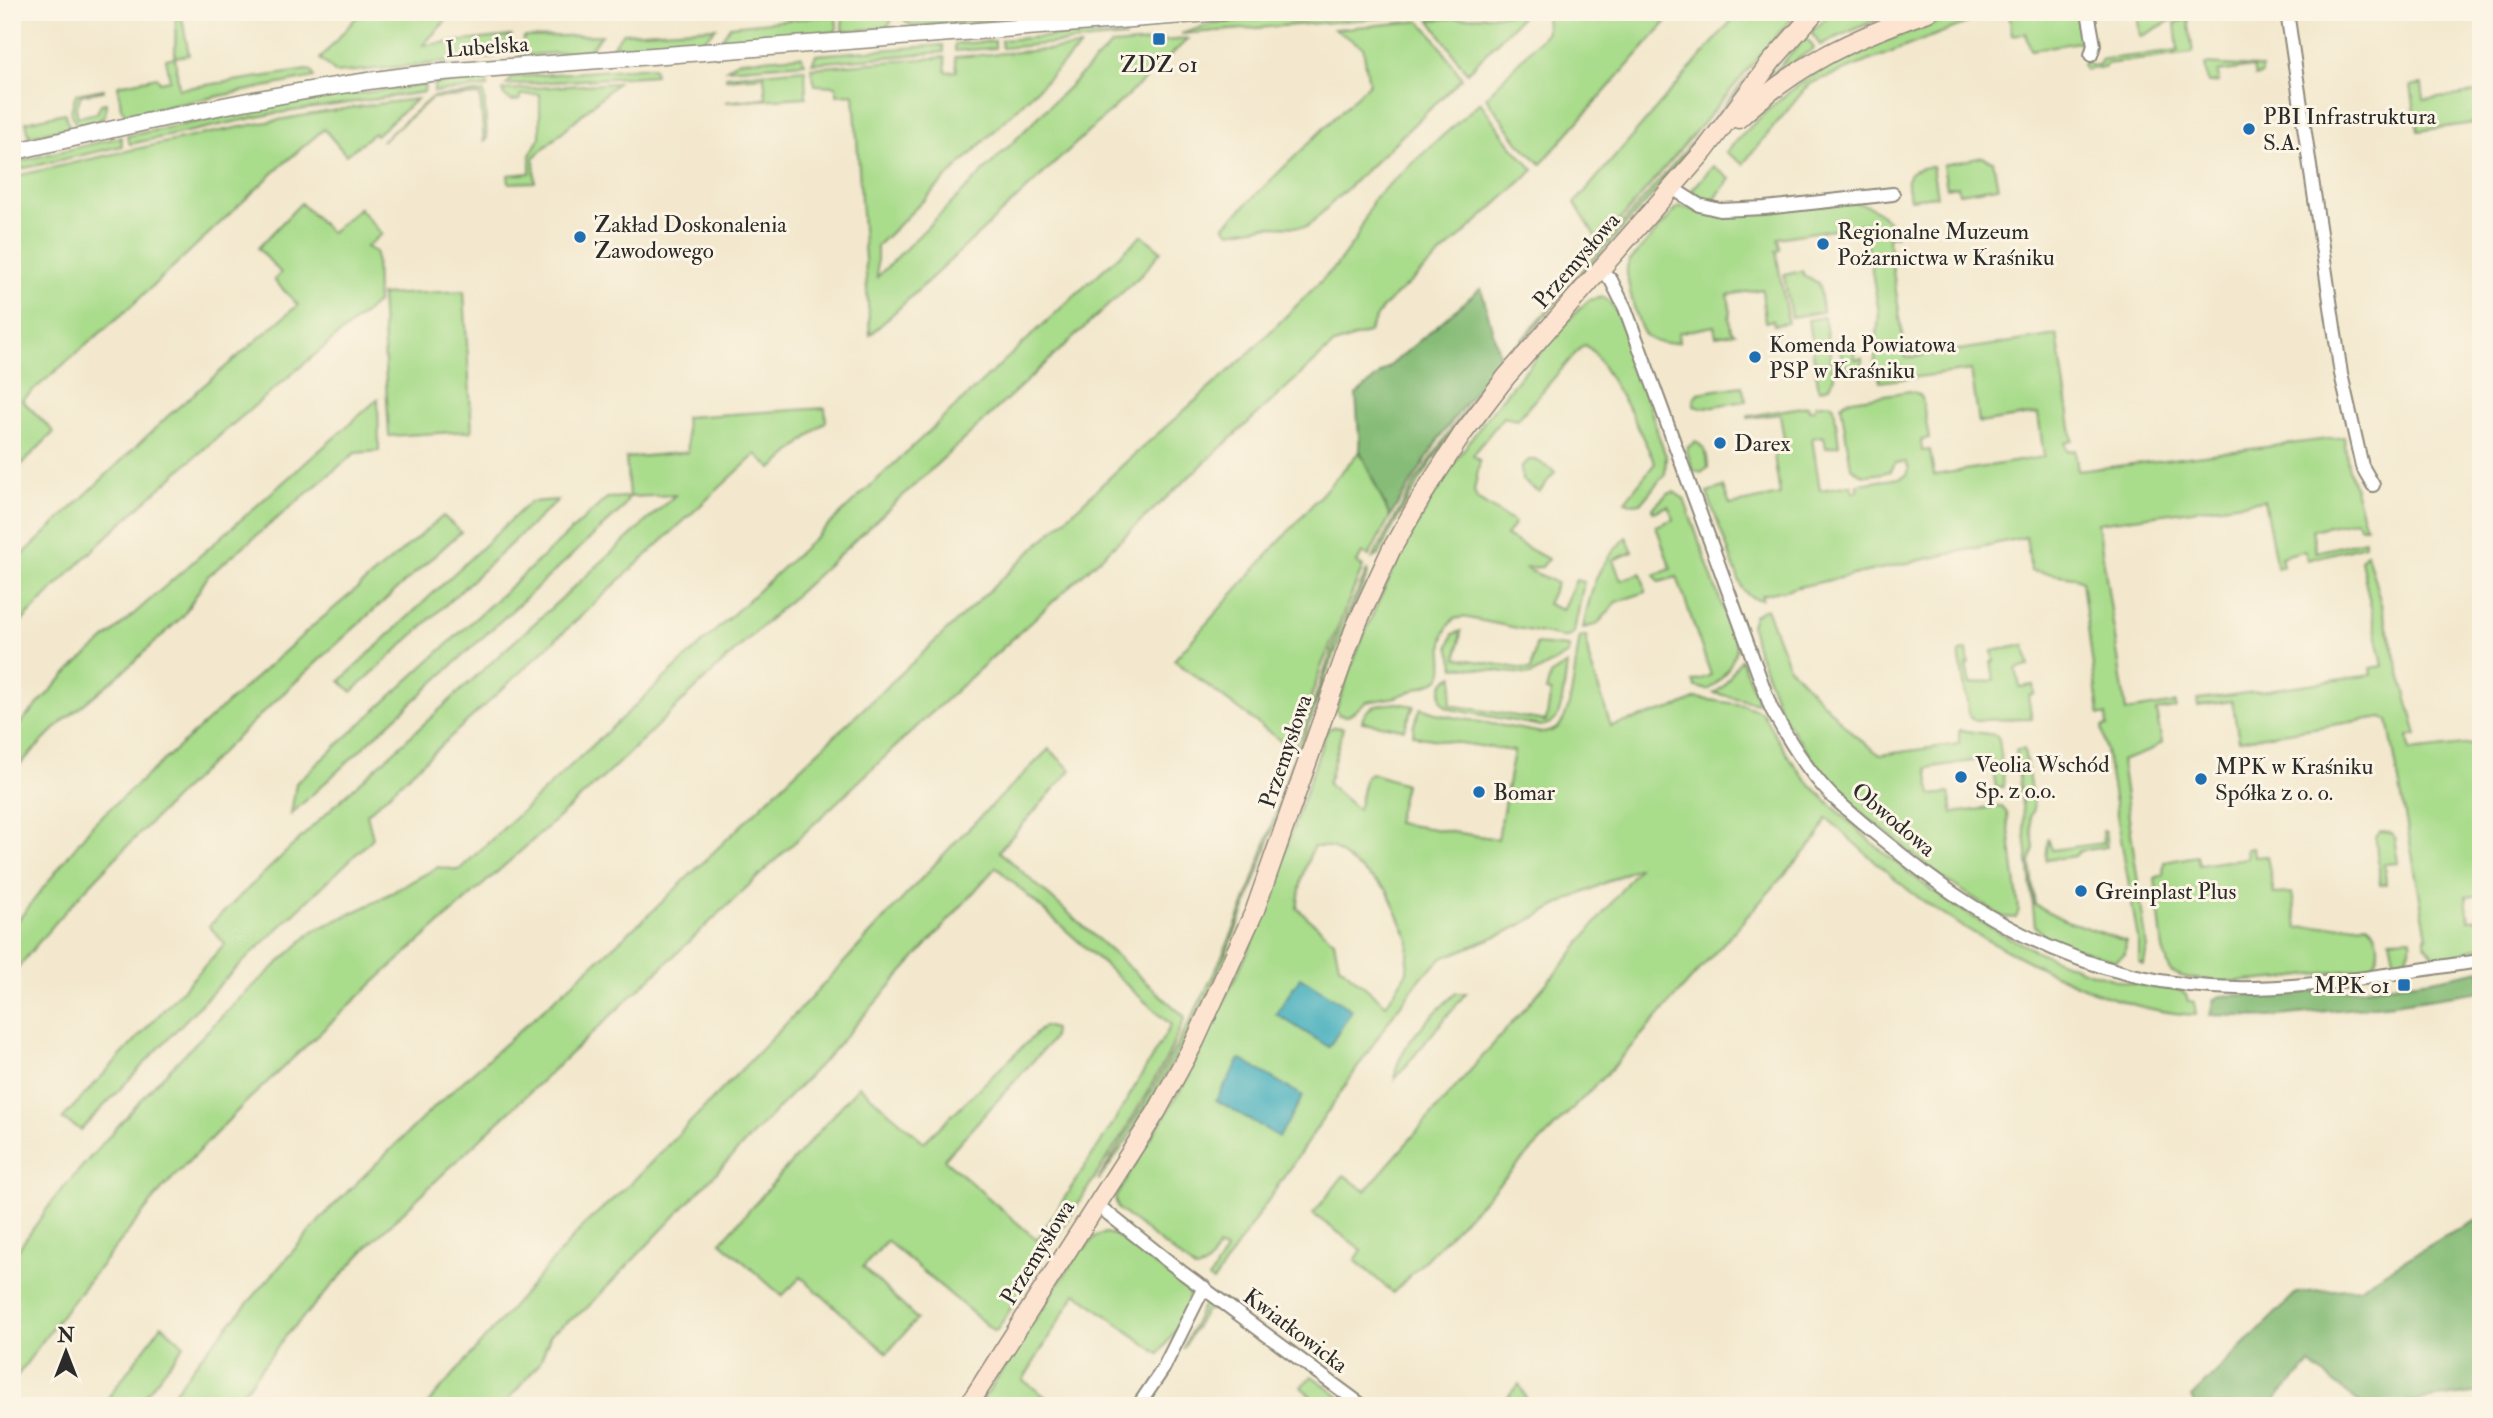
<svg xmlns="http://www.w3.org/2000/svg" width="2493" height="1418" font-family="'IM FELL Double Pica',serif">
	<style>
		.green { fill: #a9dc8b; stroke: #6a845b; stroke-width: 2; fill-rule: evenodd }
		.forest { fill: #86bc77; stroke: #587451; stroke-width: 2 }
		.water { fill: #3eacbb; stroke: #346c73; stroke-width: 2 }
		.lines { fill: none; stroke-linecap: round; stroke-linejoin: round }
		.minor-casing { stroke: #8f8a7c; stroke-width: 16 }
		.tertiary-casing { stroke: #8f8a7c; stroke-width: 19 }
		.secondary-casing { stroke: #8f8a7c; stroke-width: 21 }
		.minor { stroke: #fff; stroke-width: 12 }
		.tertiary { stroke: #fff; stroke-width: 16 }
		.secondary { stroke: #fde4d1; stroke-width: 18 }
		.poi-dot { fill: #1f6fb2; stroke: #fcf5e5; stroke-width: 2.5 }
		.labels { text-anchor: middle; stroke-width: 6; stroke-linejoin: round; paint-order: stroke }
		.street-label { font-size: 23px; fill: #2b2b2b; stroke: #fcf5e5 }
		.poi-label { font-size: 23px; fill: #2b2b2b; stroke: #fcf5e5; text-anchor: start }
	</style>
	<rect width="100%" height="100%" fill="#fcf5e5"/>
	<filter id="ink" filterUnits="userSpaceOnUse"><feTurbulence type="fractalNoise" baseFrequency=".0143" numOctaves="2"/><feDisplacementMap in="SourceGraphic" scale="14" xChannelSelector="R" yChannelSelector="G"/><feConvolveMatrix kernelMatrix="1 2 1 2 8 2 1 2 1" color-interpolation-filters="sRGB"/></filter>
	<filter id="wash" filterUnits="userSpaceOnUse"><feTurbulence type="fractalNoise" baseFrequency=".00686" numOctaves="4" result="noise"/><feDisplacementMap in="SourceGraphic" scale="28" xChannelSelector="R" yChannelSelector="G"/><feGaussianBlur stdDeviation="1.57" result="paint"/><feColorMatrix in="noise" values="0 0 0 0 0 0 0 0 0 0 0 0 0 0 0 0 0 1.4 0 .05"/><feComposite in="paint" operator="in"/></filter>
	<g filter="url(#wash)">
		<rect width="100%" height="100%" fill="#f3e8cd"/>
		<g class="green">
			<polygon points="176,12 181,12 189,55 175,57 179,89 307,70 312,71 314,77 126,115 121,108 118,85 157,77 160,82 170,80 166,59 175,57"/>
			<polygon points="361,12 454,12 423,45 511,36 496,56 491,58 336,73 320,59"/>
			<polygon points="869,12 892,12 891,22 886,28 844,31 842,29 843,14"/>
			<polygon points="903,12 993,12 993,20 913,26 905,21"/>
			<polygon points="1356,12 1459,12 1181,34 1214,23"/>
			<polygon points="1546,12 1675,12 1541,164 1518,142 1486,97 1547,32"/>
			<polygon points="1739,12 1789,12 1792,18 1600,244 1575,203"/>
			<polygon points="1832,12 1894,12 1820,45 1811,32"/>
			<path d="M1976 12H1995L1809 84 1743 164 1726 152C1748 129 1771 105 1797 86 1842 54 1922 25 1976 12Z"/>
			<polygon points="2009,12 2082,12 2087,46 2084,41 2031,50 2025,33 2012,35"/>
			<polygon points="1525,13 1467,73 1430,20"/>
			<polygon points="836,15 837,28 835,32 720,41 730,26"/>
			<polygon points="2140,15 2176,18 2140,37 2138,21"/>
			<polygon points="2188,18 2193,53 2106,64 2105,67 2085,70 2083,64 2087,61 2092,66 2100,64 2101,60 2105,59 2178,51 2175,23"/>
			<polygon points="1420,21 1431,33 1462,78 1307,227 1266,226 1230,232 1224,226 1369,84 1363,47 1334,29"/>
			<path d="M1794 21 1796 25C1744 81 1699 142 1648 200 1550 311 1443 420 1379 555L1373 558 1414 484 1454 425 1493 373 1718 113Z"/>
			<polygon points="716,28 701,42 611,48 623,33"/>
			<polygon points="602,35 589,50 521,56 518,53 524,37"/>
			<polygon points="1070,35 1126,37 1002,48 1001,40"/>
			<polygon points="1806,37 1814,48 1770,78 1771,76"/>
			<polygon points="1188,39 870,335 854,94 837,95 836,86 815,85 811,68 945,57 946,72 957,71 955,57 1080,47 877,246 877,277 1111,45"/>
			<polygon points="995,41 995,48 955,51 955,44"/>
			<polygon points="943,45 944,52 812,63 816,55"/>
			<polygon points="801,56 805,63 727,69 737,61"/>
			<polygon points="2205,64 2258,67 2262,68 2262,74 2255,77 2253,67 2218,72 2219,82 2208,83"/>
			<polygon points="653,67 655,75 506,85 513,77"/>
			<polygon points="805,69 806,97 725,102 766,98 764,76 726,79 726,76"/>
			<polygon points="481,80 487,82 488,87 434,92 434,84"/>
			<polygon points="617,83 534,157 535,182 509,183 508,175 530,173 530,155 540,137 540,94 520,95 520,100 512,101 504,96 503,90"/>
			<polygon points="2422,84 2424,100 2481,92 2481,122 2418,131 2411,86"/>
			<polygon points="425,85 424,92 272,114 130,144 127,136 304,100"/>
			<polygon points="104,89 104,91 81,95 76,109 78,117 97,113 101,104 106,103 105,115 98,121 76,126 71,111 76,94"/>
			<polygon points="484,92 487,139 484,141 480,95 432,98 382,141 432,97"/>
			<path d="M417 99 376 135 374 133 346 155 324 129 282 165 127 310 22 400 54 432 12 474V177C147 146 280 115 417 99Z"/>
			<polygon points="1480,102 1511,145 1534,170 1382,308 1368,333 1334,344 925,719 445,1172 371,1243 286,1336 232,1406 164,1406 200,1358 327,1212 430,1111 655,909 796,772 1128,460 1245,357 1336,266 1356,239 1374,198"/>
			<polygon points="65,113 69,126 67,128 29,136 26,122"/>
			<polygon points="121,137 122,146 12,171 12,163"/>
			<polygon points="1983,157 1993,161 1998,187 1959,193 1958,186 1947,188 1943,165"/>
			<polygon points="1713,166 1730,179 1711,203 1700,199 1692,190"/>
			<path d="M1932 166 1937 196 1910 199C1906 173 1904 171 1932 166Z"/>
			<path d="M301 203 331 233 359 208 382 234 366 247 376 252 377 303C251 408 124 512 12 632V565L168 416 298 305 274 280 281 273 258 248Z"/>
			<path d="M1857 203C1873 205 1892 221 1897 235L1888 237 1906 358 2057 335 2073 441 2065 443 2067 451 2075 450 2078 471 2344 437 2348 466 2366 527H2361L2356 520 2312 530 2316 552 2365 540V545L2307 560 2305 550 2281 557 2283 566 2277 568 2264 500 2098 523 2126 711 2176 703V708L2156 711 2162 743 2147 752 2121 761 2147 947 2144 965 2139 962V945L2102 727 2107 726 2106 715H2099L2082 581 2074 577 2031 571 2026 537 1762 595V599C1752 600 1748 596 1742 588L1707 493 1723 487 1730 505 1780 495 1773 449 1785 446 1780 414 1748 418V416L1808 406 1809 410 1815 409V405L1830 403 1834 407 1839 445 1826 448 1824 436 1812 438 1820 490 1851 485 1853 492 1858 491V484L1900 478 1907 475 1909 469 1906 462 1895 463 1891 471C1877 474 1862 480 1851 467L1841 405 1846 401 1910 391 1919 394 1922 398 1929 438 1921 440 1922 451 1930 450 1934 475 2044 457 2038 414 1979 423 1971 370 1880 382 1878 370H1874L1879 313 1864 224 1778 238 1780 250 1776 251 1788 323 1774 325 1773 320 1765 322 1762 289 1728 295 1731 313 1729 317 1731 330 1735 333 1716 336 1714 326 1678 333 1679 342C1667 344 1657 344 1647 337 1638 329 1626 281 1627 268L1629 262 1679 206 1703 212Z"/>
			<polygon points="1142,235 1161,251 1142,274 716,669 607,774 383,974 247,1101 164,1187 66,1309 12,1383 12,1258 57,1195 154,1085 236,1002 313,931 369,905 438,867 459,870 1076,294"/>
			<polygon points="1802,271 1805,277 1819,283 1823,312 1791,317 1784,275"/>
			<polygon points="464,291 472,431 389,436 381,295"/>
			<path d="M1604 297C1628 311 1652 425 1666 456L1665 474 1641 503 1634 504 1625 501 1655 463 1630 411 1594 352 1585 345 1582 346 1517 420 1503 417 1473 455 1480 461 1474 491 1477 499 1515 523 1506 536 1548 559 1542 567 1525 568 1557 583 1547 604 1562 610 1576 580 1584 582 1574 632 1569 637H1561L1463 617 1454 619C1431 641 1453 667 1437 681L1396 697 1367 702 1348 716 1339 715 1336 710C1371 606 1421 503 1488 416 1515 381 1545 348 1574 314L1589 300Z"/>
			<polygon points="1824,317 1834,377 1829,387 1819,390 1808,320"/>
			<path d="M1853 345 1855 359 1862 358V372C1844 374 1842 362 1840 346Z"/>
			<polygon points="1742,386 1746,401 1701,408 1694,406 1694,399 1698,393"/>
			<polygon points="378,399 379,451 355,453 208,576 183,616 124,671 62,722 12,772 12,732 69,671"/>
			<polygon points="825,408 826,421 772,469 756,454 367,814 373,838 221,983 81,1130 62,1119 225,944 209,926 334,806 675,495 629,497 622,509 291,814 296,783 607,498 629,497 626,458 688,452 685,417"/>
			<path d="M1695 442C1706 446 1708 458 1708 468L1701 473 1693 470 1687 452 1688 447Z"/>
			<polygon points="1360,451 1390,517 1369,556 1362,553 1357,563 1363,567 1322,665 1294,747 1290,748 1174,660"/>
			<polygon points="1529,460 1536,460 1555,472 1539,492 1522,480 1521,467"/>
			<path d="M1674 492 1684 499 1737 648C1732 664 1722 681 1708 690L1696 687 1693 682 1711 675 1677 577 1659 582 1654 575 1671 569 1656 526 1674 519 1668 506 1654 512 1652 509 1667 494Z"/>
			<polygon points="558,500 352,692 340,681 530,502"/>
			<path d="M443 516 461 532C359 623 258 714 162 811 109 864 57 916 12 976V928L94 823 314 625Z"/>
			<path d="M1626 537 1633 552 1613 560 1621 580 1641 573 1646 592 1616 602 1598 624 1583 628C1593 583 1593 572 1626 537Z"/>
			<path d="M2367 553 2417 735 2408 737 2410 751 2481 743V895L2466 897 2469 920 2481 919V947C2462 949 2458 963 2435 957L2425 946V937H2427L2388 720 2382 717 2239 740 2232 701 2198 706 2197 700 2372 675 2371 668 2383 666 2361 560Z"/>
			<polygon points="1367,571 1368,574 1328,669 1302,745 1298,747 1337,636"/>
			<polygon points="1766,608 1789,667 1853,734 1880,755 1959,744 1959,730 1996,735 1999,739 2004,786 2002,788 1996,788 1991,758 1927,768 1931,795 1949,793 1953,813 1996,807 2002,807 2007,813 2019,910 2016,918 2003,917 1941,877 1856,808 1817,765 1783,717 1755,644 1751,625 1754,616"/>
			<polygon points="1461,631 1457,658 1531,670 1536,644 1569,647 1568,654 1531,675 1463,667 1455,668 1449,646 1453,634"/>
			<path d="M1586 636 1589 659 1611 726 1680 706 1696 698 1743 705 1761 711C1775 735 1789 760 1808 782 1818 793 1831 804 1842 815 1918 888 2010 950 2112 979 2134 985 2157 987 2180 990L2186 994 2188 1001 2194 1002 2196 1015C2132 1012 2072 984 2016 955 1979 937 1944 917 1911 892 1882 869 1854 843 1827 818L1818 837 1612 1068 1393 1293 1355 1260 1362 1250 1313 1214 1344 1175 1365 1191 1567 960 1639 867 1568 900 1507 932 1442 958 1421 978 1395 1012 1213 1282 1209 1279 1226 1251 1218 1247C1213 1257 1209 1267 1196 1270L1118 1209 1115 1198 1185 1082 1257 932 1327 730 1333 727 1343 728 1328 784 1358 810 1366 776 1371 773 1405 784 1396 823 1498 839 1514 751 1419 737 1413 734 1414 724 1421 708 1441 715 1543 733C1548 732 1554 731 1558 727 1573 715 1575 658 1580 637ZM1313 847H1332L1387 890 1409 940 1407 972 1386 1005 1339 965 1334 941 1297 908 1302 877Z"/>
			<polygon points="2025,645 2029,666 2016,669 2020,687 2033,685 2034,694 2028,696 2032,719 1973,720 1969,715 1959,653 1967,650 1969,664 1966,665 1970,684 1994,680 1991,662 1994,661 1992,651"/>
			<polygon points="1741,659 1757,698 1757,703 1714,693 1723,687"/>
			<path d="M1567 664C1565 678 1563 709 1556 719 1552 724 1546 725 1541 726L1450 709C1435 701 1439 682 1454 676L1450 705 1546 721 1551 692 1546 691 1550 675Z"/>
			<path d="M1398 703 1414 706 1404 729 1362 722C1365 703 1383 705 1398 703Z"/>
			<polygon points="1049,749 1071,770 999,851 1185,1017 1168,1056 1126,1129 997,1330 994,1331 887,1241 863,1267 917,1319 887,1353 801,1277 782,1296 721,1242 859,1086 924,1142 1044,1026 1054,1029 1053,1039 944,1159 1037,1240 1114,1122 1171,1025 996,867 829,1055 587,1308 551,1334 539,1364 503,1406 426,1406 584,1225 633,1181 809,1000 959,838"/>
			<polygon points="2024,749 2034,809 2030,817 2034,848 2030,863 2035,905 2064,920 2126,941 2125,954 2115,961 2046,938 2035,926 2016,750"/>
			<path d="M1292 763 1294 766C1275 824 1256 882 1233 938 1212 990 1185 1042 1156 1091 1139 1122 1120 1153 1098 1180 1145 1103 1191 1026 1228 943 1254 885 1272 823 1292 763Z"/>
			<polygon points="2102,831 2105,831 2107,847 2080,851 2075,856 2046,860 2048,838 2052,850 2103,843"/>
			<polygon points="2380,832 2392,833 2394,837 2398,863 2384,864 2386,884 2380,885 2376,841 2376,837"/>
			<path d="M2253 848 2254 857 2267 856 2274 894 2292 893 2297 928 2366 924C2380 929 2381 954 2373 965L2364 968C2320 974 2210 992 2171 972L2163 950 2155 878 2163 875 2164 862 2197 856 2199 865 2247 858 2246 849Z"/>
			<path d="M2412 938C2412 947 2408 958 2399 961L2394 958 2390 939Z"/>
			<path d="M1456 993H1466L1395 1079C1395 1048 1434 1013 1456 993Z"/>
			<path d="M1105 1233 1115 1235 1180 1283 1183 1280C1202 1302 1171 1335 1159 1354L1076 1293 1023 1380 1058 1406H979L1083 1246 1086 1248 1096 1236Z"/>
			<polygon points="1208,1302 1217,1304 1263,1340 1261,1343 1215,1309 1205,1311 1183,1349 1202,1307"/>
			<polygon points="162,1325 184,1345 137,1406 102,1406"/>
			<polygon points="1312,1376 1352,1406 1316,1406 1315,1400 1301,1387"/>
			<polygon points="1519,1384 1530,1406 1499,1406"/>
		</g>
		<g class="forest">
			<polygon points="1481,288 1500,358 1440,437 1390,517 1360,451 1356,395"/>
			<polygon points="2481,970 2481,991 2394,1004 2270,1017 2210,1015 2214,999 2221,996 2361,989 2432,980"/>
			<polygon points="2481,1218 2481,1392 2380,1406 2363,1406 2310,1364 2269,1406 2195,1406 2191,1397 2296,1293 2359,1288 2447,1235"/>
		</g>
		<g class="water">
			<polygon points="1300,977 1352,1010 1329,1047 1276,1014"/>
			<polygon points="1240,1059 1303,1096 1279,1137 1216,1100"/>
		</g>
	</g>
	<g filter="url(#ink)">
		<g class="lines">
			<g class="minor-casing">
				<g id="minor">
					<polyline points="2088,12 2094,45 2091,55"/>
					<polyline points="2287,12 2341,374 2362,466 2373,485"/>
					<polyline points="1672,188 1699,205 1720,210 1765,208 1893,194"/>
					<path d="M1600 269 1611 280 1625 308 1771 708C1788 739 1806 769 1831 795 1855 818 1882 839 1908 860 2009 941 2123 991 2254 988 2330 986 2406 971 2481 961"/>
					<polyline points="1096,1204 1183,1273 1363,1406"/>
					<polyline points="1138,1406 1163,1369 1204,1287"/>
				</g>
			</g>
			<g class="tertiary-casing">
				<path id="tertiary" d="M12 152C151 120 289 89 431 73L1223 12"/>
			</g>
			<g class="secondary-casing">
				<g id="secondary">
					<path d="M1738 119C1798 64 1851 39 1928 12"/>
					<polyline points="968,1406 1157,1111 1195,1041 1255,910 1354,630 1391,550 1424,493 1463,433 1506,377 1705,150 1771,62 1815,12"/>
				</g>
			</g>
			<use href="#minor" class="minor"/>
			<use href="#tertiary" class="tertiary"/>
			<use href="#secondary" class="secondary"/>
		</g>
	</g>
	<g class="poi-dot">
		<rect x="1152" y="32" width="14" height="14" rx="3.5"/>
		<circle cx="2249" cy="129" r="7"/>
		<circle cx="580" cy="237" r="7"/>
		<circle cx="1823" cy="244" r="7"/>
		<circle cx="1755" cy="357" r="7"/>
		<circle cx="1720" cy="443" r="7"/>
		<circle cx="1961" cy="777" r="7"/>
		<circle cx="2201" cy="779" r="7"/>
		<circle cx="1479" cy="792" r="7"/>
		<circle cx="2081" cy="891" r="7"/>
		<rect x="2397" y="978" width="14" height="14" rx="3.5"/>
	</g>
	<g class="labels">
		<g class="street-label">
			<text transform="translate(487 46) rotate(-4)" y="8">Lubelska</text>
			<text transform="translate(1576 260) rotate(-49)" y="8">Przemysłowa</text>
			<text transform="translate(1285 751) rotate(-71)" y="8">Przemysłowa</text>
			<text transform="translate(1894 819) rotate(40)" y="8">Obwodowa</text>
			<text transform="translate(1037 1252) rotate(-58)" y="8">Przemysłowa</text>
			<text transform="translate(1296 1330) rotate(37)" y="8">Kwiatkowicka</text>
		</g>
		<g class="poi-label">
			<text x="1159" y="72" text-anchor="middle">ZDZ 01</text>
			<text x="2263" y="124">PBI Infrastruktura<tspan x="2263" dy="26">S.A.</tspan></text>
			<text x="594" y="232">Zakład Doskonalenia<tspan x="594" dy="26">Zawodowego</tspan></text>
			<text x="1837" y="239">Regionalne Muzeum<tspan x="1837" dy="26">Pożarnictwa w Kraśniku</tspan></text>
			<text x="1769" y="352">Komenda Powiatowa<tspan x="1769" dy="26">PSP w Kraśniku</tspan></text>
			<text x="1734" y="451">Darex</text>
			<text x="1975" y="772">Veolia Wschód<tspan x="1975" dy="26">Sp. z o.o.</tspan></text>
			<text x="2215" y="774">MPK w Kraśniku<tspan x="2215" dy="26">Spółka z o. o.</tspan></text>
			<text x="1493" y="800">Bomar</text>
			<text x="2095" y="899">Greinplast Plus</text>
			<text x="2390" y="993" text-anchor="end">MPK 01</text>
		</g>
	</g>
	<rect width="2493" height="1418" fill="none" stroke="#fcf5e5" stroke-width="42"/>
	<g transform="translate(66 1352)" stroke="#fcf5e5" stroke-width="5" paint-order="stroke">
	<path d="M0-5L12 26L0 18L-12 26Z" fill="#2b2b2b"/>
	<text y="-10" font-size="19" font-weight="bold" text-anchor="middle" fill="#2b2b2b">N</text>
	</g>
</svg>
